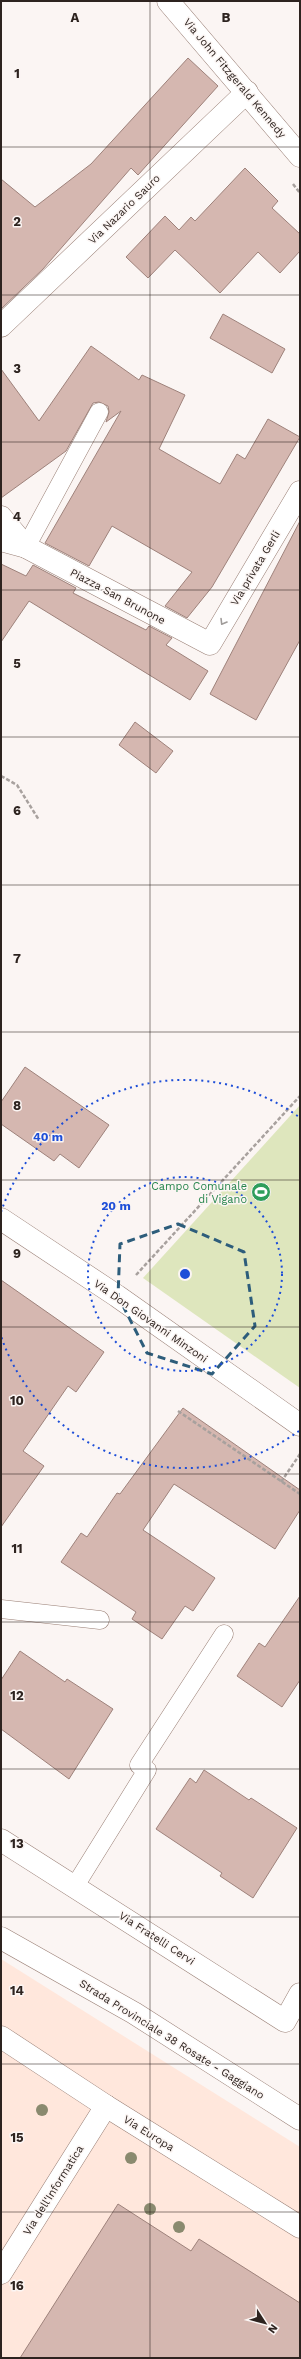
<svg xmlns="http://www.w3.org/2000/svg" width="301" height="2359" font-family="'Work Sans',sans-serif">
	<style>
		.industrial { fill: #ffe7dc }
		.green { fill: #dee6bd }
		.building { fill: #d5b7b0; stroke: #9e827b }
		.lines { fill: none; stroke-linecap: round; stroke-linejoin: round }
		.service-casing { stroke: #997f75; stroke-width: 19 }
		.minor-casing { stroke: #997f75; stroke-width: 23 }
		.secondary-casing { stroke: #997f75; stroke-width: 23 }
		.path { stroke: #a8a19e; stroke-width: 2.5; stroke-dasharray: 4 2; stroke-linecap: butt }
		.service { stroke: #fff; stroke-width: 18 }
		.minor { stroke: #fff; stroke-width: 22 }
		.secondary { stroke: #fff; stroke-width: 22 }
		.tree { fill: #8a8a6f }
		.oneway { stroke: #a09c9a }
		.marked { fill: none; stroke: #2d5d7b; stroke-width: 3; stroke-dasharray: 8 5; stroke-linejoin: round }
		.grid { fill: none; stroke: #2d231f; stroke-width: 1; stroke-opacity: 0.55 }
		.ring { fill: none; stroke: #1d4ed8; stroke-width: 2; stroke-dasharray: 2 4 }
		.labels { text-anchor: middle; stroke-width: 3; stroke-linejoin: round; paint-order: stroke }
		.street-label { font-size: 11px; fill: #2d231f; stroke: #fbf5f3 }
		.leisure-label { font-size: 11px; fill: #27864d; stroke: #fbf5f3; text-anchor: end }
		.grid-label { font-size: 13px; text-anchor: middle; font-weight: bold; fill: #2d231f; stroke: #fbf5f3; stroke-width: 3; stroke-linejoin: round; paint-order: stroke }
		.centre { fill: #1d4ed8; stroke: #fbf5f3; stroke-width: 2 }
		.ring-label { font-size: 12px; text-anchor: middle; font-weight: bold; fill: #1d4ed8; stroke: #fbf5f3; stroke-width: 3; stroke-linejoin: round; paint-order: stroke }
	</style>
	<rect width="100%" height="100%" fill="#fbf5f3"/>
	<polygon class="industrial" points="1,1959 300,2147 300,2358 1,2358"/>
	<polygon class="green" points="300,1105 300,1388 143,1278"/>
	<g class="building">
		<polygon points="188,58 218,86 138,175 131,168 43,269 1,309 1,179 35,207 91,164"/>
		<polygon points="245,168 278,201 272,208 300,234 300,251 280,273 258,252 220,293 175,250 148,278 126,257 165,216 179,230 191,217 195,221"/>
		<polygon points="223,314 285,349 272,373 210,338"/>
		<polygon points="91,346 139,380 142,375 185,395 159,449 220,484 237,454 245,459 268,419 300,437 212,587 187,618 165,606 192,572 112,526 89,566 45,543 121,411 106,422 109,412 108,406 99,402 93,403 66,451 1,498 1,369 39,421"/>
		<polygon points="300,521 300,640 256,720 210,694"/>
		<polygon points="1,564 26,576 33,565 76,588 73,593 146,630 149,626 172,638 166,645 208,671 190,700 29,601 1,642"/>
		<polygon points="135,722 173,751 156,773 119,745"/>
		<polygon points="25,1067 109,1125 79,1168 60,1154 54,1161 1,1124 1,1102"/>
		<polygon points="1,1280 104,1352 76,1392 68,1386 23,1451 44,1466 1,1527"/>
		<polygon points="183,1408 300,1490 300,1510 275,1549 174,1484 143,1530 215,1578 193,1611 185,1606 162,1639 132,1619 136,1612 61,1562 81,1533 87,1537 117,1493 120,1494"/>
		<polygon points="300,1596 300,1680 282,1707 237,1676 259,1643 265,1647"/>
		<polygon points="20,1651 65,1682 67,1679 113,1709 69,1779 1,1729 1,1680"/>
		<polygon points="204,1770 249,1800 251,1798 297,1828 253,1898 220,1876 222,1873 156,1829 190,1778 196,1783"/>
		<polygon points="118,2204 191,2251 199,2239 300,2303 300,2358 20,2358"/>
	</g>
	<g class="lines">
		<g class="service-casing">
			<g id="service">
				<polyline points="26,547 99,412"/>
				<polyline points="1,1609 100,1620"/>
				<polyline points="75,1886 147,1770 139,1765 224,1634"/>
			</g>
		</g>
		<g class="minor-casing">
			<g id="minor">
				<polyline points="168,1 300,156"/>
				<polyline points="1,326 247,92"/>
				<polyline points="1,517 26,547"/>
				<polyline points="1,540 26,547 210,644 300,492"/>
				<polyline points="1,1219 117,1296 300,1425"/>
				<polyline points="1,1840 285,2021 300,1994"/>
				<polyline points="1,2037 106,2106 300,2227"/>
				<polyline points="1,2273 106,2106"/>
			</g>
		</g>
		<g class="secondary-casing">
			<polyline id="secondary" points="1,1938 134,2013 300,2119"/>
		</g>
		<g class="path">
			<polyline points="293,184 300,193"/>
			<polyline points="1,776 17,785 39,820"/>
			<polyline points="136,1275 300,1096"/>
			<polyline points="178,1411 300,1494"/>
			<polyline points="281,1482 300,1454"/>
		</g>
		<use href="#service" class="service"/>
		<use href="#minor" class="minor"/>
		<use href="#secondary" class="secondary"/>
	</g>
	<g class="tree">
		<circle cx="42" cy="2110" r="6"/>
		<circle cx="131" cy="2158" r="6"/>
		<circle cx="150" cy="2209" r="6"/>
		<circle cx="179" cy="2227" r="6"/>
	</g>
	<defs><path id="oneway-chevron" d="M-2-3.5L2.5 0L-2 3.5" fill="none" stroke-width="1.6" stroke-linecap="round" stroke-linejoin="round"/></defs>
	<use class="oneway" href="#oneway-chevron" transform="translate(223 622) rotate(121)"/>
	<path class="marked" d="M178 1224 244 1252 255 1326 212 1374 147 1353 118 1296 120 1244Z"/>
	<path class="grid" d="M150 1V2358M1 147H300M1 295H300M1 442H300M1 590H300M1 737H300M1 885H300M1 1032H300M1 1180H300M1 1327H300M1 1474H300M1 1622H300M1 1769H300M1 1917H300M1 2064H300M1 2212H300"/>
	<g class="ring">
		<circle cx="185" cy="1274" r="97"/>
		<path d="M299 1431A194 194 0 0 1 1 1336M1 1212A194 194 0 0 1 299 1117"/>
	</g>
	<defs>
		<g id="stadium-disc" transform="scale(1)"><circle r="9.5" fill="#2e9e5b" stroke="#fbf5f3"/><path d="M0-5a6.5 5 0 1 0 0 10a6.5 5 0 1 0 0-10ZM-3.5-1.8h7v3.6h-7Z" fill="#fff"/></g>
	</defs>
	<g fill-rule="evenodd">
		<use href="#stadium-disc" x="261" y="1192"/>
	</g>
	<g class="labels">
		<g class="street-label">
			<text transform="translate(235 78) rotate(50)" y="4">Via John Fitzgerald Kennedy</text>
			<text transform="translate(124 209) rotate(-44)" y="4">Via Nazario Sauro</text>
			<text transform="translate(255 568) rotate(-59)" y="4">Via privata Gerli</text>
			<text transform="translate(118 596) rotate(28)" y="4">Piazza San Brunone</text>
			<text transform="translate(151 1321) rotate(35)" y="4">Via Don Giovanni Minzoni</text>
			<text transform="translate(157 1938) rotate(33)" y="4">Via Fratelli Cervi</text>
			<text transform="translate(172 2039) rotate(32)" y="4">Strada Provinciale 38 Rosate - Gaggiano</text>
			<text transform="translate(149 2133) rotate(32)" y="4">Via Europa</text>
			<text transform="translate(53 2190) rotate(-58)" y="4">Via dell'Informatica</text>
		</g>
		<g class="leisure-label">
			<text x="247" y="1190">Campo Comunale<tspan x="247" dy="13">di Vigano</tspan></text>
		</g>
	</g>
	<g class="grid-label">
		<text x="75" y="22">A</text>
		<text x="226" y="22">B</text>
		<text x="17" y="78">1</text>
		<text x="17" y="226">2</text>
		<text x="17" y="373">3</text>
		<text x="17" y="521">4</text>
		<text x="17" y="668">5</text>
		<text x="17" y="815">6</text>
		<text x="17" y="963">7</text>
		<text x="17" y="1110">8</text>
		<text x="17" y="1258">9</text>
		<text x="17" y="1405">10</text>
		<text x="17" y="1553">11</text>
		<text x="17" y="1700">12</text>
		<text x="17" y="1848">13</text>
		<text x="17" y="1995">14</text>
		<text x="17" y="2142">15</text>
		<text x="17" y="2290">16</text>
	</g>
	<circle cx="185" cy="1274" r="6" class="centre"/>
	<g class="ring-label">
		<text x="48" y="1141">40 m</text>
		<text x="116" y="1210">20 m</text>
	</g>
	<rect width="301" height="2359" fill="none" stroke="#2d231f" stroke-width="4"/>
	<g transform="translate(265 2323) rotate(126)" stroke="#fbf5f3" stroke-width="3" paint-order="stroke">
	<path d="M0-3L7 15L0 10L-7 15Z" fill="#2d231f"/>
	<text y="-6" font-size="11" font-weight="bold" text-anchor="middle" fill="#2d231f">N</text>
	</g>
</svg>
